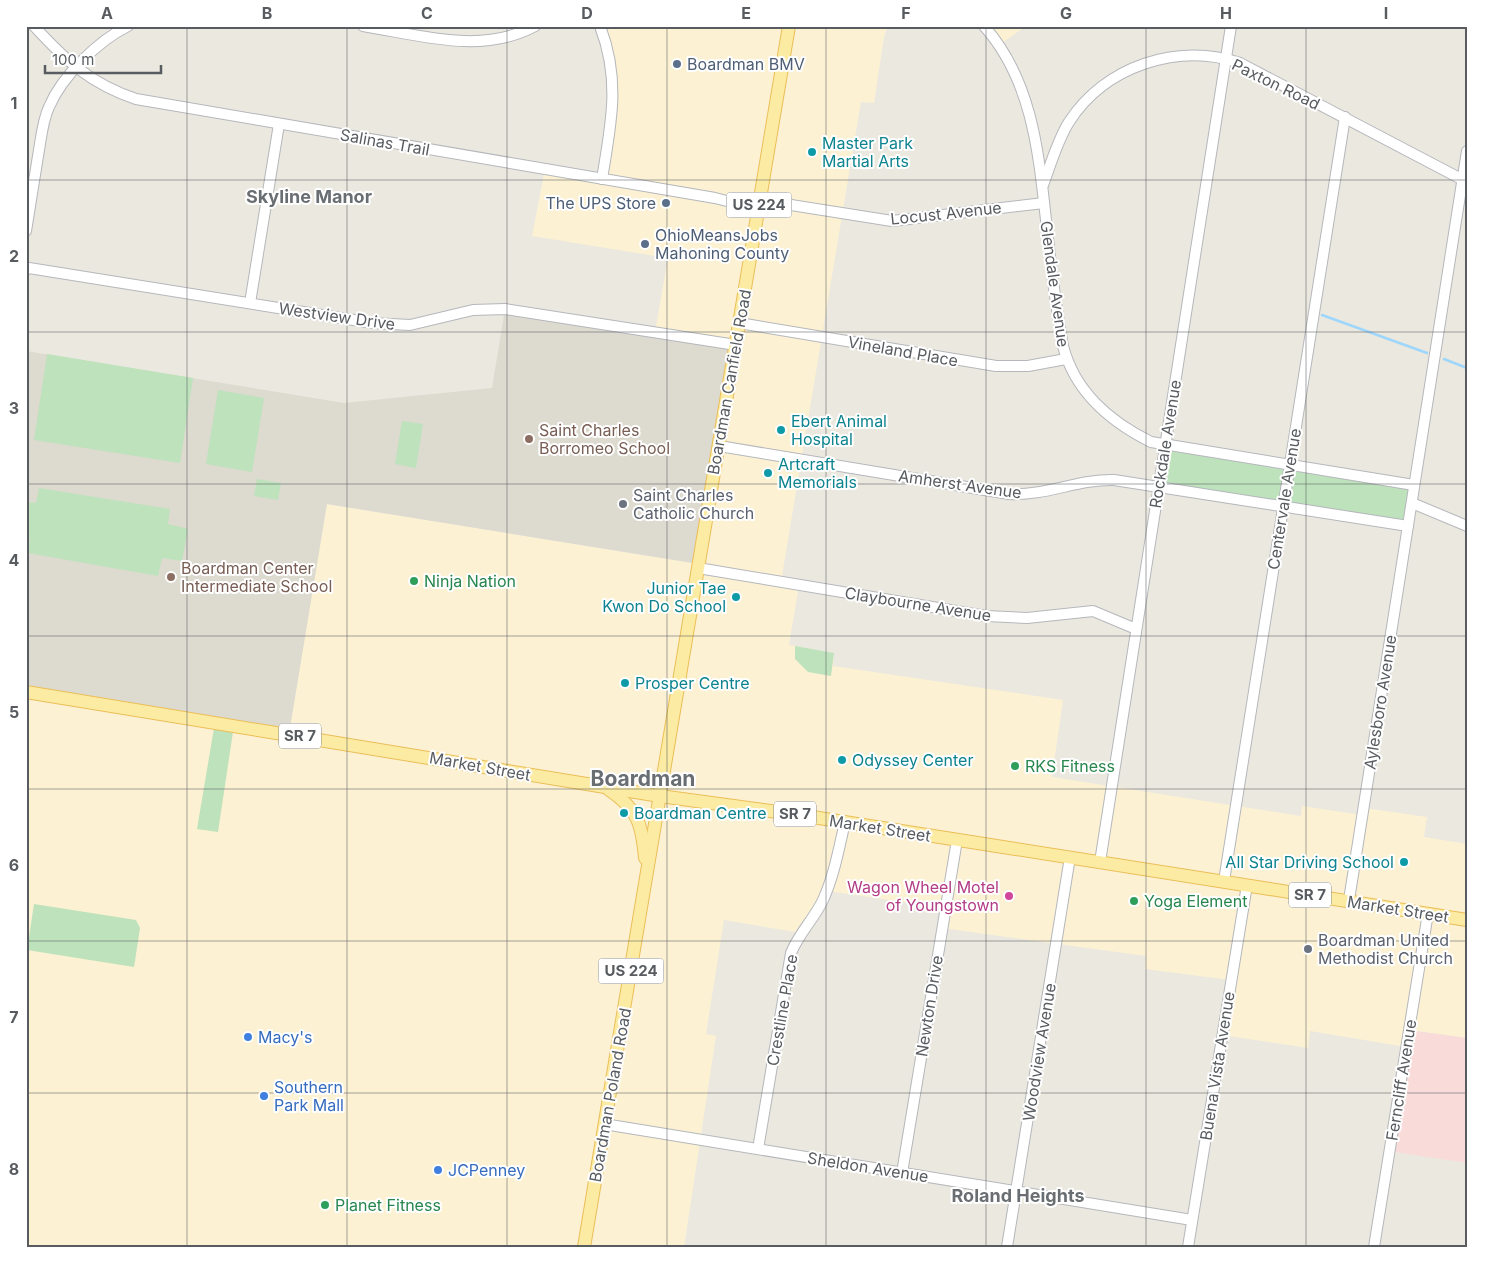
<svg xmlns="http://www.w3.org/2000/svg" width="1493" height="1273" font-family="Inter,sans-serif">
	<style>
		.commercial { fill: #fcf1d3 }
		.education { fill: #dddad0 }
		.medical { fill: #f9dcda }
		.green { fill: #bde2bc }
		.lines { fill: none; stroke-linecap: round; stroke-linejoin: round }
		.stream { stroke: #9ed6fc; stroke-width: 2.5 }
		.minor-casing { stroke: #b5b7bc; stroke-width: 12 }
		.major-casing { stroke: #ebbe58; stroke-width: 14 }
		.minor { stroke: #fff; stroke-width: 10 }
		.major { stroke: #fceba3; stroke-width: 12 }
		.grid { fill: none; stroke: #585c60; stroke-width: 1; stroke-opacity: 0.55 }
		.service-dot { fill: #5c6f8a; stroke: #fff; stroke-width: 2 }
		.culture-dot { fill: #0f9aa8; stroke: #fff; stroke-width: 2 }
		.education-dot { fill: #8d6e63; stroke: #fff; stroke-width: 2 }
		.worship-dot { fill: #6b7280; stroke: #fff; stroke-width: 2 }
		.leisure-dot { fill: #2e9e5b; stroke: #fff; stroke-width: 2 }
		.hotel-dot { fill: #d1479c; stroke: #fff; stroke-width: 2 }
		.shop-dot { fill: #3f7fe0; stroke: #fff; stroke-width: 2 }
		.labels { text-anchor: middle; stroke-width: 4; stroke-linejoin: round; paint-order: stroke }
		.shield { fill: #fff; stroke: #8a8d90; stroke-width: 1 }
		.shield-label { font-size: 15px; font-weight: bold; fill: #585c60 }
		.service-label { font-size: 16px; fill: #4e5e75; stroke: #fff; text-anchor: start }
		.street-label { font-size: 16px; fill: #585c60; stroke: #fff }
		.culture-label { font-size: 16px; fill: #0d838f; stroke: #fff; text-anchor: start }
		.education-label { font-size: 16px; fill: #785e54; stroke: #fff; text-anchor: start }
		.worship-label { font-size: 16px; fill: #5b616d; stroke: #fff; text-anchor: start }
		.leisure-label { font-size: 16px; fill: #27864d; stroke: #fff; text-anchor: start }
		.hotel-label { font-size: 16px; fill: #b23c85; stroke: #fff; text-anchor: end }
		.shop-label { font-size: 16px; fill: #366cbe; stroke: #fff; text-anchor: start }
		.neighbourhood-label { font-size: 18px; font-weight: bold; fill: #696e72; stroke: #fff }
		.district-label { font-size: 21px; font-weight: bold; fill: #696e72; stroke: #fff }
		.neatline { fill: none; stroke: #585c60; stroke-width: 2 }
		.grid-label { font-size: 16px; text-anchor: middle; font-weight: bold; fill: #585c60 }
	</style>
	<rect width="100%" height="100%" fill="#ebe8df"/>
	<g class="commercial">
		<polygon points="600,26 888,26 884,37 874,103 861,102 781,582 799,585 789,645 834,653 833,666 1063,700 1052,777 1301,816 1302,806 1362,815 1364,808 1427,817 1424,837 1467,844 1467,1038 1409,1030 1406,1047 1310,1031 1308,1048 1222,1035 1230,980 1145,969 1146,956 942,928 945,908 827,891 801,933 724,920 706,1034 716,1036 684,1247 26,1247 26,692 327,504 699,564 655,332 668,258 532,236 545,169 601,179 613,107"/>
		<polygon points="984,26 1026,26 999,45"/>
	</g>
	<polygon class="education" points="505,309 736,345 699,564 327,504 289,734 26,692 26,351 344,403 492,388"/>
	<polygon class="medical" points="1415,1031 1467,1038 1467,1163 1395,1152"/>
	<g class="green">
		<polygon points="47,354 193,378 180,463 34,440"/>
		<polygon points="218,390 264,398 252,472 206,464"/>
		<polygon points="402,421 423,424 416,468 395,464"/>
		<polygon points="1165,445 1414,485 1408,526 1158,487"/>
		<polygon points="257,479 281,483 278,500 254,496"/>
		<polygon points="39,488 170,509 168,524 188,529 182,561 162,558 158,576 28,553 30,538 26,537 26,502 36,503"/>
		<polygon points="795,646 834,653 831,676 808,672 795,659"/>
		<polygon points="215,722 234,725 218,832 197,829"/>
		<polygon points="34,904 136,920 140,928 134,967 27,950"/>
	</g>
	<g class="lines">
		<g class="stream">
			<polyline points="1322,315 1427,353"/>
			<polyline points="1444,359 1467,368"/>
		</g>
		<g class="minor-casing">
			<g id="minor">
				<path d="M34 26C66 61 91 84 136 99L715 198 758 209"/>
				<path d="M363 26C420 35 481 55 535 26"/>
				<path d="M600 26C621 81 611 123 602 179"/>
				<path d="M984 26C1034 82 1039 158 1047 229 1051 268 1056 307 1063 346 1075 392 1109 421 1151 442L1414 485"/>
				<path d="M1043 185C1051 164 1057 141 1069 122 1105 66 1178 42 1240 63L1467 182"/>
				<polyline points="760,200 892,221 1044,203"/>
				<path d="M26 231C30 206 34 181 38 156 41 140 42 122 49 107 62 76 98 41 128 26"/>
				<polyline points="26,270 29,268 372,323 410,325 473,310 505,309 736,345"/>
				<polyline points="250,303 279,124"/>
				<polyline points="739,323 996,366 1028,366 1066,359"/>
				<path d="M719 446 1009 494C1046 496 1078 479 1114 480L1408 526"/>
				<polyline points="1412,503 1467,526"/>
				<polyline points="698,568 986,616 1027,618 1093,611 1136,629"/>
				<polyline points="1100,862 1231,26"/>
				<polyline points="1224,881 1345,117"/>
				<polyline points="1349,900 1467,151"/>
				<polyline points="604,1124 1192,1220"/>
				<path d="M758 1149 791 953C799 933 814 919 823 900 834 876 839 848 845 822"/>
				<polyline points="902,1173 957,840"/>
				<polyline points="1007,1247 1070,857"/>
				<polyline points="1188,1247 1247,885"/>
				<polyline points="1374,1247 1428,913"/>
			</g>
		</g>
		<g class="major-casing">
			<g id="major">
				<polyline points="26,692 660,796 800,815 1467,920"/>
				<path d="M608 789C638 809 642 824 645 858"/>
				<polyline points="584,1247 789,26"/>
			</g>
		</g>
		<use href="#minor" class="minor"/>
		<use href="#major" class="major"/>
	</g>
	<path class="grid" d="M187 26V1247M347 26V1247M507 26V1247M667 26V1247M826 26V1247M986 26V1247M1146 26V1247M1306 26V1247M26 180H1467M26 332H1467M26 484H1467M26 636H1467M26 789H1467M26 941H1467M26 1093H1467"/>
	<g class="service-dot">
		<circle cx="677" cy="64" r="5"/>
		<circle cx="666" cy="203" r="5"/>
		<circle cx="645" cy="244" r="5"/>
	</g>
	<g class="culture-dot">
		<circle cx="812" cy="152" r="5"/>
		<circle cx="781" cy="430" r="5"/>
		<circle cx="768" cy="473" r="5"/>
		<circle cx="736" cy="597" r="5"/>
		<circle cx="625" cy="683" r="5"/>
		<circle cx="842" cy="760" r="5"/>
		<circle cx="624" cy="813" r="5"/>
		<circle cx="1404" cy="862" r="5"/>
	</g>
	<g class="education-dot">
		<circle cx="529" cy="439" r="5"/>
		<circle cx="171" cy="577" r="5"/>
	</g>
	<g class="worship-dot">
		<circle cx="623" cy="504" r="5"/>
		<circle cx="1308" cy="949" r="5"/>
	</g>
	<g class="leisure-dot">
		<circle cx="414" cy="581" r="5"/>
		<circle cx="1015" cy="766" r="5"/>
		<circle cx="1134" cy="901" r="5"/>
		<circle cx="325" cy="1205" r="5"/>
	</g>
	<circle class="hotel-dot" cx="1009" cy="896" r="5"/>
	<g class="shop-dot">
		<circle cx="248" cy="1037" r="5"/>
		<circle cx="264" cy="1096" r="5"/>
		<circle cx="438" cy="1170" r="5"/>
	</g>
	<g class="labels">
		<g class="shield">
			<rect x="726.5" y="192.5" width="65" height="25" rx="4"/>
			<rect x="279" y="723.5" width="42" height="25" rx="4"/>
			<rect x="774" y="801.5" width="42" height="25" rx="4"/>
			<rect x="1289" y="882.5" width="42" height="25" rx="4"/>
			<rect x="598.5" y="958.5" width="65" height="25" rx="4"/>
		</g>
		<g class="shield-label">
			<text x="759" y="210">US 224</text>
			<text x="300" y="741">SR 7</text>
			<text x="795" y="819">SR 7</text>
			<text x="1310" y="900">SR 7</text>
			<text x="631" y="976">US 224</text>
		</g>
		<g class="service-label">
			<text x="687" y="70">Boardman BMV</text>
			<text x="656" y="209" text-anchor="end">The UPS Store</text>
			<text x="655" y="241">OhioMeansJobs<tspan x="655" dy="18">Mahoning County</tspan></text>
		</g>
		<g class="street-label">
			<text transform="translate(1276 84) rotate(26)" y="6">Paxton Road</text>
			<text transform="translate(385 142) rotate(10)" y="6">Salinas Trail</text>
			<text transform="translate(946 213) rotate(-6)" y="6">Locust Avenue</text>
			<text transform="translate(1055 284) rotate(82)" y="6">Glendale Avenue</text>
			<text transform="translate(337 316) rotate(8)" y="6">Westview Drive</text>
			<text transform="translate(903 351) rotate(10)" y="6">Vineland Place</text>
			<text transform="translate(729 382) rotate(-80)" y="6">Boardman Canfield Road</text>
			<text transform="translate(1165 444) rotate(-81)" y="6">Rockdale Avenue</text>
			<text transform="translate(960 484) rotate(8)" y="6">Amherst Avenue</text>
			<text transform="translate(1284 499) rotate(-81)" y="6">Centervale Avenue</text>
			<text transform="translate(918 604) rotate(9)" y="6">Claybourne Avenue</text>
			<text transform="translate(1380 702) rotate(-81)" y="6">Aylesboro Avenue</text>
			<text transform="translate(480 766) rotate(10)" y="6">Market Street</text>
			<text transform="translate(880 828) rotate(9)" y="6">Market Street</text>
			<text transform="translate(1398 909) rotate(9)" y="6">Market Street</text>
			<text transform="translate(929 1006) rotate(-81)" y="6">Newton Drive</text>
			<text transform="translate(782 1010) rotate(-80)" y="6">Crestline Place</text>
			<text transform="translate(1039 1052) rotate(-81)" y="6">Woodview Avenue</text>
			<text transform="translate(1217 1066) rotate(-81)" y="6">Buena Vista Avenue</text>
			<text transform="translate(1401 1080) rotate(-81)" y="6">Ferncliff Avenue</text>
			<text transform="translate(610 1095) rotate(-80)" y="6">Boardman Poland Road</text>
			<text transform="translate(868 1167) rotate(9)" y="6">Sheldon Avenue</text>
		</g>
		<g class="culture-label">
			<text x="822" y="149">Master Park<tspan x="822" dy="18">Martial Arts</tspan></text>
			<text x="791" y="427">Ebert Animal<tspan x="791" dy="18">Hospital</tspan></text>
			<text x="778" y="470">Artcraft<tspan x="778" dy="18">Memorials</tspan></text>
			<text x="726" y="594" text-anchor="end">Junior Tae<tspan x="726" dy="18">Kwon Do School</tspan></text>
			<text x="635" y="689">Prosper Centre</text>
			<text x="852" y="766">Odyssey Center</text>
			<text x="634" y="819">Boardman Centre</text>
			<text x="1394" y="868" text-anchor="end">All Star Driving School</text>
		</g>
		<g class="education-label">
			<text x="539" y="436">Saint Charles<tspan x="539" dy="18">Borromeo School</tspan></text>
			<text x="181" y="574">Boardman Center<tspan x="181" dy="18">Intermediate School</tspan></text>
		</g>
		<g class="worship-label">
			<text x="633" y="501">Saint Charles<tspan x="633" dy="18">Catholic Church</tspan></text>
			<text x="1318" y="946">Boardman United<tspan x="1318" dy="18">Methodist Church</tspan></text>
		</g>
		<g class="leisure-label">
			<text x="424" y="587">Ninja Nation</text>
			<text x="1025" y="772">RKS Fitness</text>
			<text x="1144" y="907">Yoga Element</text>
			<text x="335" y="1211">Planet Fitness</text>
		</g>
		<g class="hotel-label">
			<text x="999" y="893">Wagon Wheel Motel<tspan x="999" dy="18">of Youngstown</tspan></text>
		</g>
		<g class="shop-label">
			<text x="258" y="1043">Macy's</text>
			<text x="274" y="1093">Southern<tspan x="274" dy="18">Park Mall</tspan></text>
			<text x="448" y="1176">JCPenney</text>
		</g>
		<g class="neighbourhood-label">
			<text x="309" y="203">Skyline Manor</text>
			<text x="1018" y="1202">Roland Heights</text>
		</g>
		<g class="district-label">
			<text x="643" y="786">Boardman</text>
		</g>
	</g>
	<rect width="1493" height="1273" fill="none" stroke="#ffffff" stroke-width="55"/>
	<path d="M45 65v8h116v-8" fill="none" stroke="#585c60" stroke-width="2.5"/>
	<text x="52" y="65" font-size="15" fill="#585c60" stroke="#ffffff" stroke-width="4" paint-order="stroke">100 m</text>
	<rect x="28" y="28" width="1438" height="1218" class="neatline"/>
	<g class="grid-label">
		<text x="107" y="19">A</text>
		<text x="267" y="19">B</text>
		<text x="427" y="19">C</text>
		<text x="587" y="19">D</text>
		<text x="746" y="19">E</text>
		<text x="906" y="19">F</text>
		<text x="1066" y="19">G</text>
		<text x="1226" y="19">H</text>
		<text x="1386" y="19">I</text>
		<text x="14" y="109">1</text>
		<text x="14" y="262">2</text>
		<text x="14" y="414">3</text>
		<text x="14" y="566">4</text>
		<text x="14" y="718">5</text>
		<text x="14" y="871">6</text>
		<text x="14" y="1023">7</text>
		<text x="14" y="1175">8</text>
	</g>
</svg>
